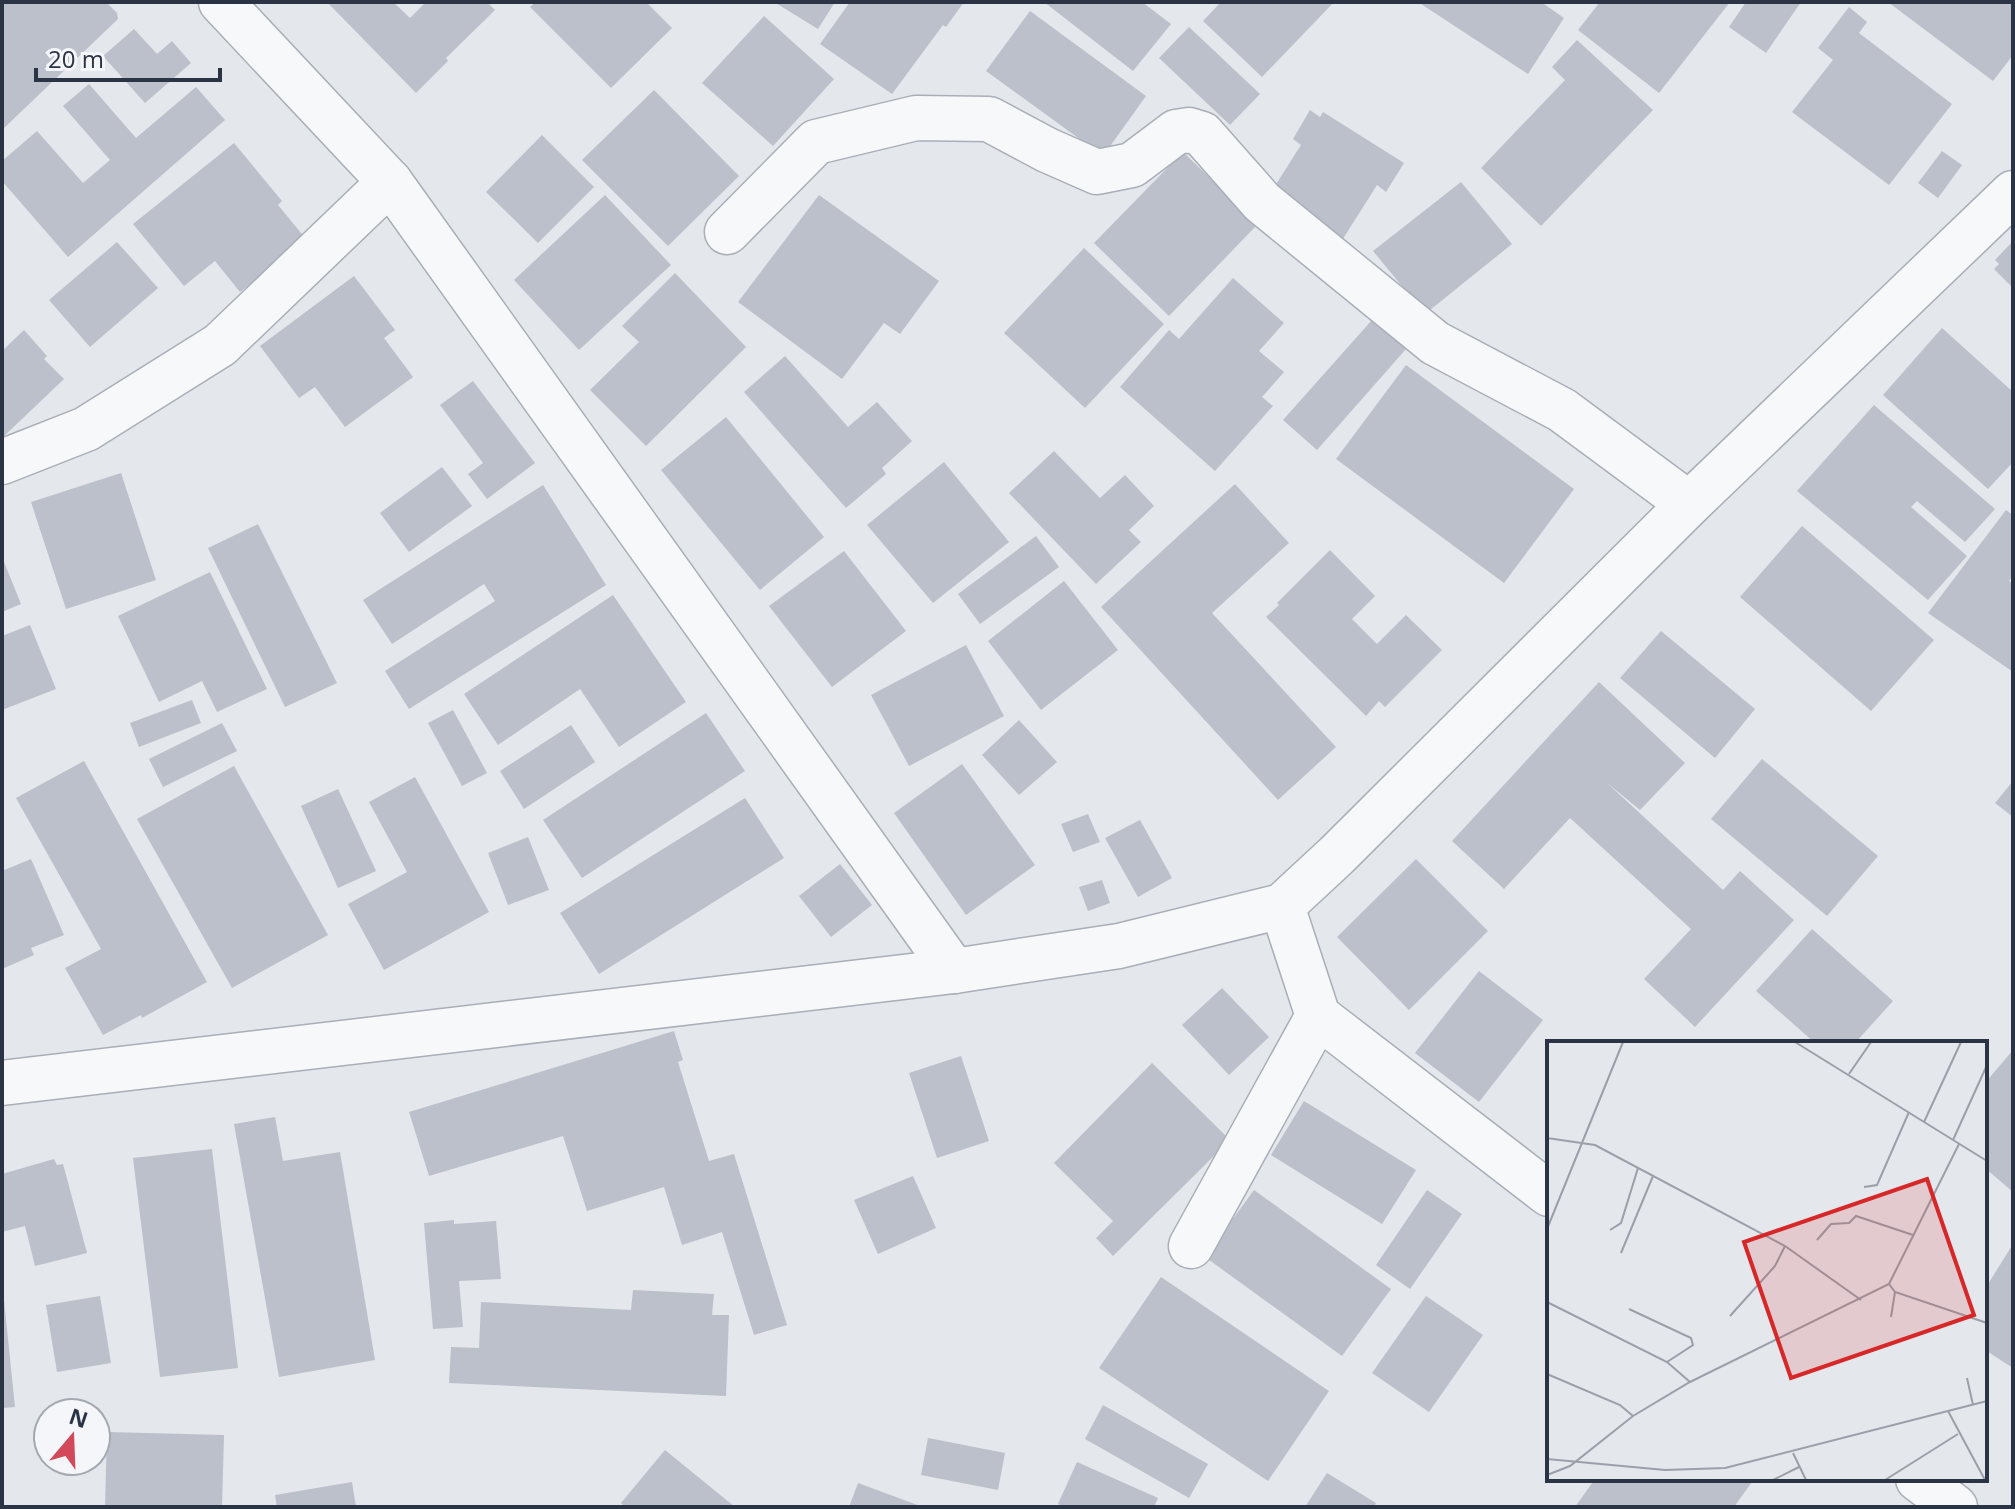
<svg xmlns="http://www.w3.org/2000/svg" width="2015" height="1509" font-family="'Open Sans',sans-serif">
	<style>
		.building { fill: #bbc0ca }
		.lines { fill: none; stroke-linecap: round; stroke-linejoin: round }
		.minor-casing { stroke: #a9aeb7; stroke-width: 47 }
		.minor { stroke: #f7f8fa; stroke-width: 44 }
		.inset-road { fill: none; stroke: #9a9fa9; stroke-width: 2 }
		.view { fill: #d62828; fill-opacity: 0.15; stroke: #d62828; stroke-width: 4 }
		.inset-edge { fill: none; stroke: #2b3445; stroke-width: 4 }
	</style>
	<rect width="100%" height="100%" fill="#e4e7ec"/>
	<g class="building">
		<polygon points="2,2 106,2 117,13 118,19 2,130"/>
		<polygon points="327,2 393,2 410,18 426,2 487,2 495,10 446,58 448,61 416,93"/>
		<polygon points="536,2 646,2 672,28 611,88 530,7"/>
		<polygon points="774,2 835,2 818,29"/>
		<polygon points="850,2 964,2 946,27 943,25 892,94 820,44"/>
		<polygon points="1044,2 1142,2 1171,24 1133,71"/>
		<polygon points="1221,2 1334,2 1262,77 1203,21"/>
		<polygon points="1418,2 1546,2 1544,4 1564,18 1528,74"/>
		<polygon points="1600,2 1730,2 1659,93 1578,30"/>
		<polygon points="1746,2 1801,2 1766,53 1729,27"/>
		<polygon points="1888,2 2013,2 2013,55 1993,81"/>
		<polygon points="1849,7 1867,22 1859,33 1952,104 1889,185 1792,112 1833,60 1818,48"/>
		<polygon points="1030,11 1146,96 1103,156 986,71"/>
		<polygon points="764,16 834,79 773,146 702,83"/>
		<polygon points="1189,27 1260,94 1230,125 1159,58"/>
		<polygon points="134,29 157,54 172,41 191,63 145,103 103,56"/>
		<polygon points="1577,40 1653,110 1541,226 1481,168 1565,80 1552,67"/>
		<polygon points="89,84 136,138 196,87 225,120 68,257 2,181 2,161 37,131 83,183 110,160 63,106"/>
		<polygon points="654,90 739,176 668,246 582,160"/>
		<polygon points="1310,110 1320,117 1323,112 1404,163 1386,192 1377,185 1339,245 1266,200 1301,145 1293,139"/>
		<polygon points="542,135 594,187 538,243 486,192"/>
		<polygon points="234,143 282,201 278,205 306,239 240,292 215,261 184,286 133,224"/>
		<polygon points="1942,151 1962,165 1938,198 1918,183"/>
		<polygon points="1183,152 1258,224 1169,316 1094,243"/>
		<polygon points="1461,182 1512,244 1425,314 1373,251"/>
		<polygon points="605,195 671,265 579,350 514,280"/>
		<polygon points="819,195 939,281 900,334 884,323 842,379 738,302"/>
		<polygon points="2013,241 2013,288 1994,269 1999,264 1995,260"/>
		<polygon points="117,242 158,288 90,347 49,300"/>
		<polygon points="1084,248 1164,324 1085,408 1004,333"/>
		<polygon points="675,273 746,347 646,446 590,390 639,342 622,326"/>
		<polygon points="354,276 395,330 384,338 413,377 345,427 315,387 299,398 260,346"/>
		<polygon points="1233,278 1284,323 1259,351 1284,372 1262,397 1273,406 1215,471 1120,387 1169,330 1179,339"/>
		<polygon points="1372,320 1406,349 1317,450 1283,420"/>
		<polygon points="1942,328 2013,392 2013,462 1988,489 1883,395"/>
		<polygon points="24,330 47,356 44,359 64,379 2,438 2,351"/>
		<polygon points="785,356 848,427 877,402 912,441 882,468 886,474 846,508 744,392"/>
		<polygon points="1406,365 1574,489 1504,583 1336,459"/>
		<polygon points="473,381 535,463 487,499 468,474 483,463 440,405"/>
		<polygon points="1874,405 1995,509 1965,542 1917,501 1911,507 1967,556 1928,600 1797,491"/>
		<polygon points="726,417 824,537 760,590 661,470"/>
		<polygon points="1054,451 1100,498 1125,475 1154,506 1129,530 1141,542 1096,584 1009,493"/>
		<polygon points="944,462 1009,542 933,603 867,525"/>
		<polygon points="442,467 472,506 409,552 380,513"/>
		<polygon points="121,473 156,580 66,609 31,502"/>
		<polygon points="1235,484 1289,543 1212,613 1336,747 1278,800 1101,607"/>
		<polygon points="543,485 606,585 409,709 385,671 495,601 484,584 392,644 363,600"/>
		<polygon points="2006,510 2013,515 2013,575 2009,581 2013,584 2013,672 1928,613"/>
		<polygon points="258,524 337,683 285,707 208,548"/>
		<polygon points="1802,526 1934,640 1871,711 1740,597"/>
		<polygon points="1036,536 1059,567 980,624 958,594"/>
		<polygon points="1330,550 1375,596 1352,619 1377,644 1406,615 1442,650 1385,707 1379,701 1366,716 1266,617 1279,605 1277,603"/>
		<polygon points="844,551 906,631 832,687 769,606"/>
		<polygon points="2,557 21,604 2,612"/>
		<polygon points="210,572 267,689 217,712 202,681 159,702 118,616"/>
		<polygon points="1064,581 1118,650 1041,710 988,641"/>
		<polygon points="613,595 686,702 619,747 580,689 498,745 464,694"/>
		<polygon points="30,625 56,689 2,710 2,636"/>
		<polygon points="1661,631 1755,709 1715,758 1620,678"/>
		<polygon points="966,645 1004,716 909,766 871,695"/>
		<polygon points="1599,682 1685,763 1640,810 1606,782 1723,890 1740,871 1794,920 1695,1027 1644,979 1691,929 1570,818 1504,889 1452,841"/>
		<polygon points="192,700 201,723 139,747 130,723"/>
		<polygon points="453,710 487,773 462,786 428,723"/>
		<polygon points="706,713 745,771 582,878 543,820"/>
		<polygon points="1019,720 1057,762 1019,795 982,755"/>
		<polygon points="222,723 237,751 163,787 149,759"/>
		<polygon points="571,725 595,762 524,809 500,771"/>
		<polygon points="1762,759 1878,856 1827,916 1711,819"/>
		<polygon points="84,761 207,982 142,1018 141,1015 103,1035 65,968 101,949 16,798"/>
		<polygon points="962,764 1035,865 966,915 894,813"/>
		<polygon points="234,766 328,935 232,988 137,819"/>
		<polygon points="415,777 489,912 384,970 348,904 407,872 369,802"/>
		<polygon points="2013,781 2013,817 1995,803"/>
		<polygon points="338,789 376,871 338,888 301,806"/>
		<polygon points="745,798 784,858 599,974 560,913"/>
		<polygon points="1088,814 1100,842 1073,852 1061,824"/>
		<polygon points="1140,820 1172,878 1138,897 1105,838"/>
		<polygon points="528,837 549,890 508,905 488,853"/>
		<polygon points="31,859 64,935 31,948 34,955 2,969 2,871"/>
		<polygon points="1416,859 1488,931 1409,1010 1337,937"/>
		<polygon points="840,864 872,905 831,937 799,896"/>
		<polygon points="1102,880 1110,903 1088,911 1079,887"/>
		<polygon points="1812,929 1893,1001 1855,1043 1815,1043 1756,991"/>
		<polygon points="1479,971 1543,1020 1479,1102 1415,1053"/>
		<polygon points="1222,988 1269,1037 1229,1075 1182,1025"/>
		<polygon points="674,1031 683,1060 678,1062 709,1161 734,1154 787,1325 754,1335 722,1232 682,1245 664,1187 587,1211 563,1136 429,1176 409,1112"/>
		<polygon points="2013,1050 2013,1192 1985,1168 1985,1083"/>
		<polygon points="961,1056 989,1141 937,1158 909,1073"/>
		<polygon points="1152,1063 1230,1140 1113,1256 1096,1238 1113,1221 1054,1163"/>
		<polygon points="1304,1101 1416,1170 1382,1224 1271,1155"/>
		<polygon points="275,1117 283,1161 340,1152 375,1360 279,1377 234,1124"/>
		<polygon points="212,1149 238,1368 160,1377 133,1158"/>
		<polygon points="54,1159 57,1165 63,1164 87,1253 35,1266 25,1226 2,1232 2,1174"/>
		<polygon points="913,1176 936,1228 878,1254 854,1200"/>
		<polygon points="1254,1190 1391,1289 1342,1356 1205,1257"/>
		<polygon points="1427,1190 1462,1214 1410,1289 1376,1265"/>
		<polygon points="454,1220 454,1224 496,1221 501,1279 459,1281 463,1327 433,1329 424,1223"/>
		<polygon points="2013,1244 2013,1368 1985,1350 1985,1289"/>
		<polygon points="1161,1277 1329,1391 1268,1481 1099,1368"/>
		<polygon points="633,1290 714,1294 712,1315 729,1315 726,1396 449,1383 451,1347 479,1348 481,1302 631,1310"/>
		<polygon points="100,1296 111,1363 57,1372 46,1305"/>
		<polygon points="1426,1296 1483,1335 1429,1412 1372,1373"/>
		<polygon points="2,1300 4,1300 15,1407 2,1408"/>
		<polygon points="1103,1405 1208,1464 1189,1498 1085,1439"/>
		<polygon points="107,1432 224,1435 222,1507 105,1507"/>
		<polygon points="928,1438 1005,1453 998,1490 921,1475"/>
		<polygon points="665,1450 735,1507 625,1507 621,1503"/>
		<polygon points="1077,1462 1158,1498 1154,1507 1065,1507 1058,1504"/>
		<polygon points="1327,1473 1376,1503 1374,1507 1305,1507"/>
		<polygon points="1595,1479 1754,1479 1734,1507 1575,1507"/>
		<polygon points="352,1482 356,1507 277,1507 275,1495"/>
		<polygon points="858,1483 923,1507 849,1507"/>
	</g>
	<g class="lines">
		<g class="minor-casing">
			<g id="minor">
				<polyline points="221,2 390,182 954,971"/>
				<polyline points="727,232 816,142 916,118 989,119 1047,150 1097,172 1132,165 1176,132 1189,130 1202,134 1262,202 1435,343 1562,410 1689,504"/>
				<polyline points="2,462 86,429 220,345 390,182"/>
				<polyline points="1282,906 1318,1016 1549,1194"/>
				<polyline points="2,1083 954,971 1119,946 1282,906 1337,855 1689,504 2013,193"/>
				<polyline points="1191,1246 1318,1016"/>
				<polyline points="1918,1479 1955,1507"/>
			</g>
		</g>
		<use href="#minor" class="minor"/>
	</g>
	<g transform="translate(1547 1041)">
		<rect width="440" height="440" fill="#e4e7ec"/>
		<path class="inset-road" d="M248 1 440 120M302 33 324 1M377 81 414 1M0 97 48 104 238 205 314 259M406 99 440 24M317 146 330 144 362 71M0 188 76 1M63 189 74 182 91 127M270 199 284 183 302 182 309 175 366 194M74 212 106 135M342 243 348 251 440 282M0 261 120 321 143 341M82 268 144 297 146 304 120 321M183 275 228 225 238 205M344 276 348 251M0 333 73 364 86 375M420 337 426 364M401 370 438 439M246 412 259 439M0 418 118 429 178 427 440 360M0 434 23 425 86 375 143 341 342 243 412 103M226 439 252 426M338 439 411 393"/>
		<path class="view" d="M380 138 427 274 244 337 197 201Z"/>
		<rect width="440" height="440" class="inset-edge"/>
	</g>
	<rect width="2015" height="1509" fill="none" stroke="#2b3445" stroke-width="8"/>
	<g transform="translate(72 1437) rotate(19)"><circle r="38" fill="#f4f6f9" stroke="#a4a8b1" stroke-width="2"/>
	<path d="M0-6L14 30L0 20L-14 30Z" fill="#d1495b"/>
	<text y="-12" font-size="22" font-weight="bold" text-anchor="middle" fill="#2b3445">N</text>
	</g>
	<path d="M36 68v12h184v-12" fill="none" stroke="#2b3445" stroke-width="4"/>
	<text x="48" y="68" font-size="24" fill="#2b3445" stroke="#f4f6f9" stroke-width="6" paint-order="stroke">20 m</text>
</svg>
